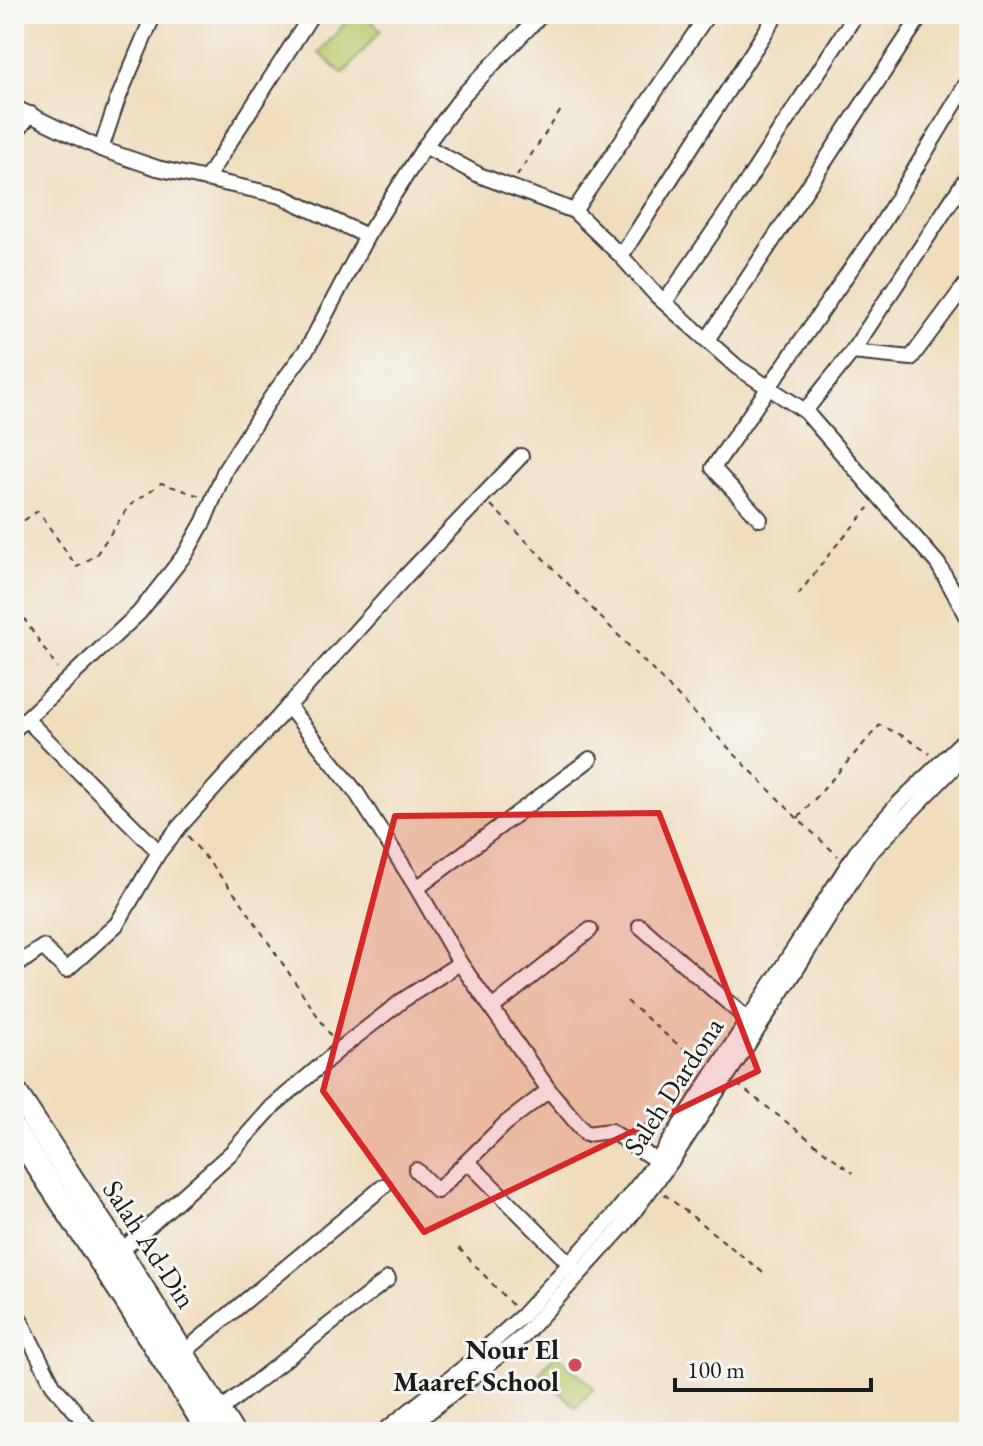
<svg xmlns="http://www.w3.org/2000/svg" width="983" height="1446" font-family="'EB Garamond',serif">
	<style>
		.green { fill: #b9c96c; stroke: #6a7244; stroke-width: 2 }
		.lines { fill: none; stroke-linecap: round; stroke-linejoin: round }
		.minor-casing { stroke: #3c3934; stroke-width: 18 }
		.highway-casing { stroke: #3c3934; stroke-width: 26 }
		.path { stroke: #3c3934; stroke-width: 2; stroke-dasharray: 6 6; stroke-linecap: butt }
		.minor { stroke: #fff; stroke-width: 14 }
		.highway { stroke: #fff; stroke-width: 22 }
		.marked { fill: #d62828; fill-opacity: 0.2; stroke: #d62828; stroke-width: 6; stroke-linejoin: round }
		.poi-dot { fill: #d1495b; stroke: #f6f6f2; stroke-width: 3 }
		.labels { text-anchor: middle; stroke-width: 6; stroke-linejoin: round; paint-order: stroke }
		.street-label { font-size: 28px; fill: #1c1c1c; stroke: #f6f6f2 }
		.poi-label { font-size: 28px; font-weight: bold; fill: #1c1c1c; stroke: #f6f6f2; text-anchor: end }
	</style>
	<rect width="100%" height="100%" fill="#f6f6f2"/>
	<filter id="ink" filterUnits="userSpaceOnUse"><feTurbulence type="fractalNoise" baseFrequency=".0125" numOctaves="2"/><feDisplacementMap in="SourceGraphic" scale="16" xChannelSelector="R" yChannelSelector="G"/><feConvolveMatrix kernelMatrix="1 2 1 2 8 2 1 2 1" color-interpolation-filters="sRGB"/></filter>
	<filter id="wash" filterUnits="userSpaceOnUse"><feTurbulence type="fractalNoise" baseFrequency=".006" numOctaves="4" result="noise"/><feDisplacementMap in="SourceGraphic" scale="32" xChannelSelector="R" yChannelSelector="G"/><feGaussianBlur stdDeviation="1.8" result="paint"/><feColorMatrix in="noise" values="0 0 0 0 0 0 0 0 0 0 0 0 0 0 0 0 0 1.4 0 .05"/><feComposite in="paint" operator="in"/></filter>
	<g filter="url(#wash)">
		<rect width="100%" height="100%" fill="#f0ddbe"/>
		<g class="green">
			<polygon points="353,14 363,14 381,30 343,74 319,53"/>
			<polygon points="556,1354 594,1388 576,1407 539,1373"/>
		</g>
	</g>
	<g filter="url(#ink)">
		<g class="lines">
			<g class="minor-casing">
				<g id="minor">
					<polyline points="14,107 101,149 157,168 281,196 367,236"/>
					<polyline points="14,134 31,114"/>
					<polyline points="425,146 479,175 574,211 621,256 656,295 737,367 805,411 938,564 969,619"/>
					<polyline points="101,149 117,101 154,14"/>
					<polyline points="206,179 312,14"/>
					<polyline points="574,211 708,14"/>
					<polyline points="621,256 777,14"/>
					<polyline points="665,302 735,200 856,14"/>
					<polyline points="707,340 922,14"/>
					<polyline points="852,352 969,174"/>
					<polyline points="805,411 852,352 911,358 969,280"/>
					<polyline points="760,519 713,468 880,227 969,80"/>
					<polyline points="288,706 356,792 417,888 460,963 549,1090 586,1134 611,1131 657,1161"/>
					<polyline points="26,719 159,852"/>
					<polyline points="14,730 139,613 186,553 204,521 225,470 270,399 309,346 367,236 425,146 464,94 542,14"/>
					<polyline points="417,888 590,759"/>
					<polyline points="640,926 747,1019"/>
					<polyline points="14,967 43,947 66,970 117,924 159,852 180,826 405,577 521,456"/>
					<polyline points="492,1008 590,930"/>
					<polyline points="468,1162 571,1265"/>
					<polyline points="416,1170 437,1191 505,1124 549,1090"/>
					<polyline points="120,1252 232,1152 273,1106 340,1049 403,1000 460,963"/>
					<polyline points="14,1308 53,1385 93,1432"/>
					<polyline points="184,1352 384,1186"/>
					<polyline points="219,1411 388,1279"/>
					<polyline points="383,1432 467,1365 522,1316 615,1214 657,1161 859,848 898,804 969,735"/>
					<polyline points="404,1432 522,1337 623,1226 673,1159 793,975 867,856 969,752"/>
				</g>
			</g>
			<g class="highway-casing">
				<g id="highway">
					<polyline points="14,1090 120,1252 232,1432"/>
					<polyline points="14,1130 120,1291 209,1432"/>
				</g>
			</g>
			<g class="path">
				<polyline points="517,176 563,107"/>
				<polyline points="491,505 798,819 838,856"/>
				<polyline points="14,527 38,511 77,567 96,555 129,506 161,483 200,496"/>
				<polyline points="798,595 834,548 869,508"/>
				<polyline points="14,611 21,614 57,668"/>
				<polyline points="798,818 880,725 903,736 930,754"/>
				<polyline points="188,836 242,903 333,1039"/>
				<polyline points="627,1001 672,1040 703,1062"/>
				<polyline points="737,1084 853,1173"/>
				<polyline points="664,1194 766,1275"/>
				<polyline points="459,1248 513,1306"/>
			</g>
			<use href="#minor" class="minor"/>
			<use href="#highway" class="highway"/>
		</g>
	</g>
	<path class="marked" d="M659 813 758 1071 424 1232 323 1091 395 816Z"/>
	<circle class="poi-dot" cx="575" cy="1365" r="8"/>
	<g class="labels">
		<g class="street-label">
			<text transform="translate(673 1086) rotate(-57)" y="10">Saleh Dardona</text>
			<text transform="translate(150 1244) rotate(57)" y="10">Salah Ad-Din</text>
		</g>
		<g class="poi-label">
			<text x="559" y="1359">Nour El<tspan x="559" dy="32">Maaref School</tspan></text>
		</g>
	</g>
	<rect width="983" height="1446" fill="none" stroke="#f6f6f2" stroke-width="48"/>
	<path d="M675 1378v12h196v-12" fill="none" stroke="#1c1c1c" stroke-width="4"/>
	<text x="687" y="1378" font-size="24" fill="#1c1c1c" stroke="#f6f6f2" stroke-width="6" paint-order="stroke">100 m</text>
</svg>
